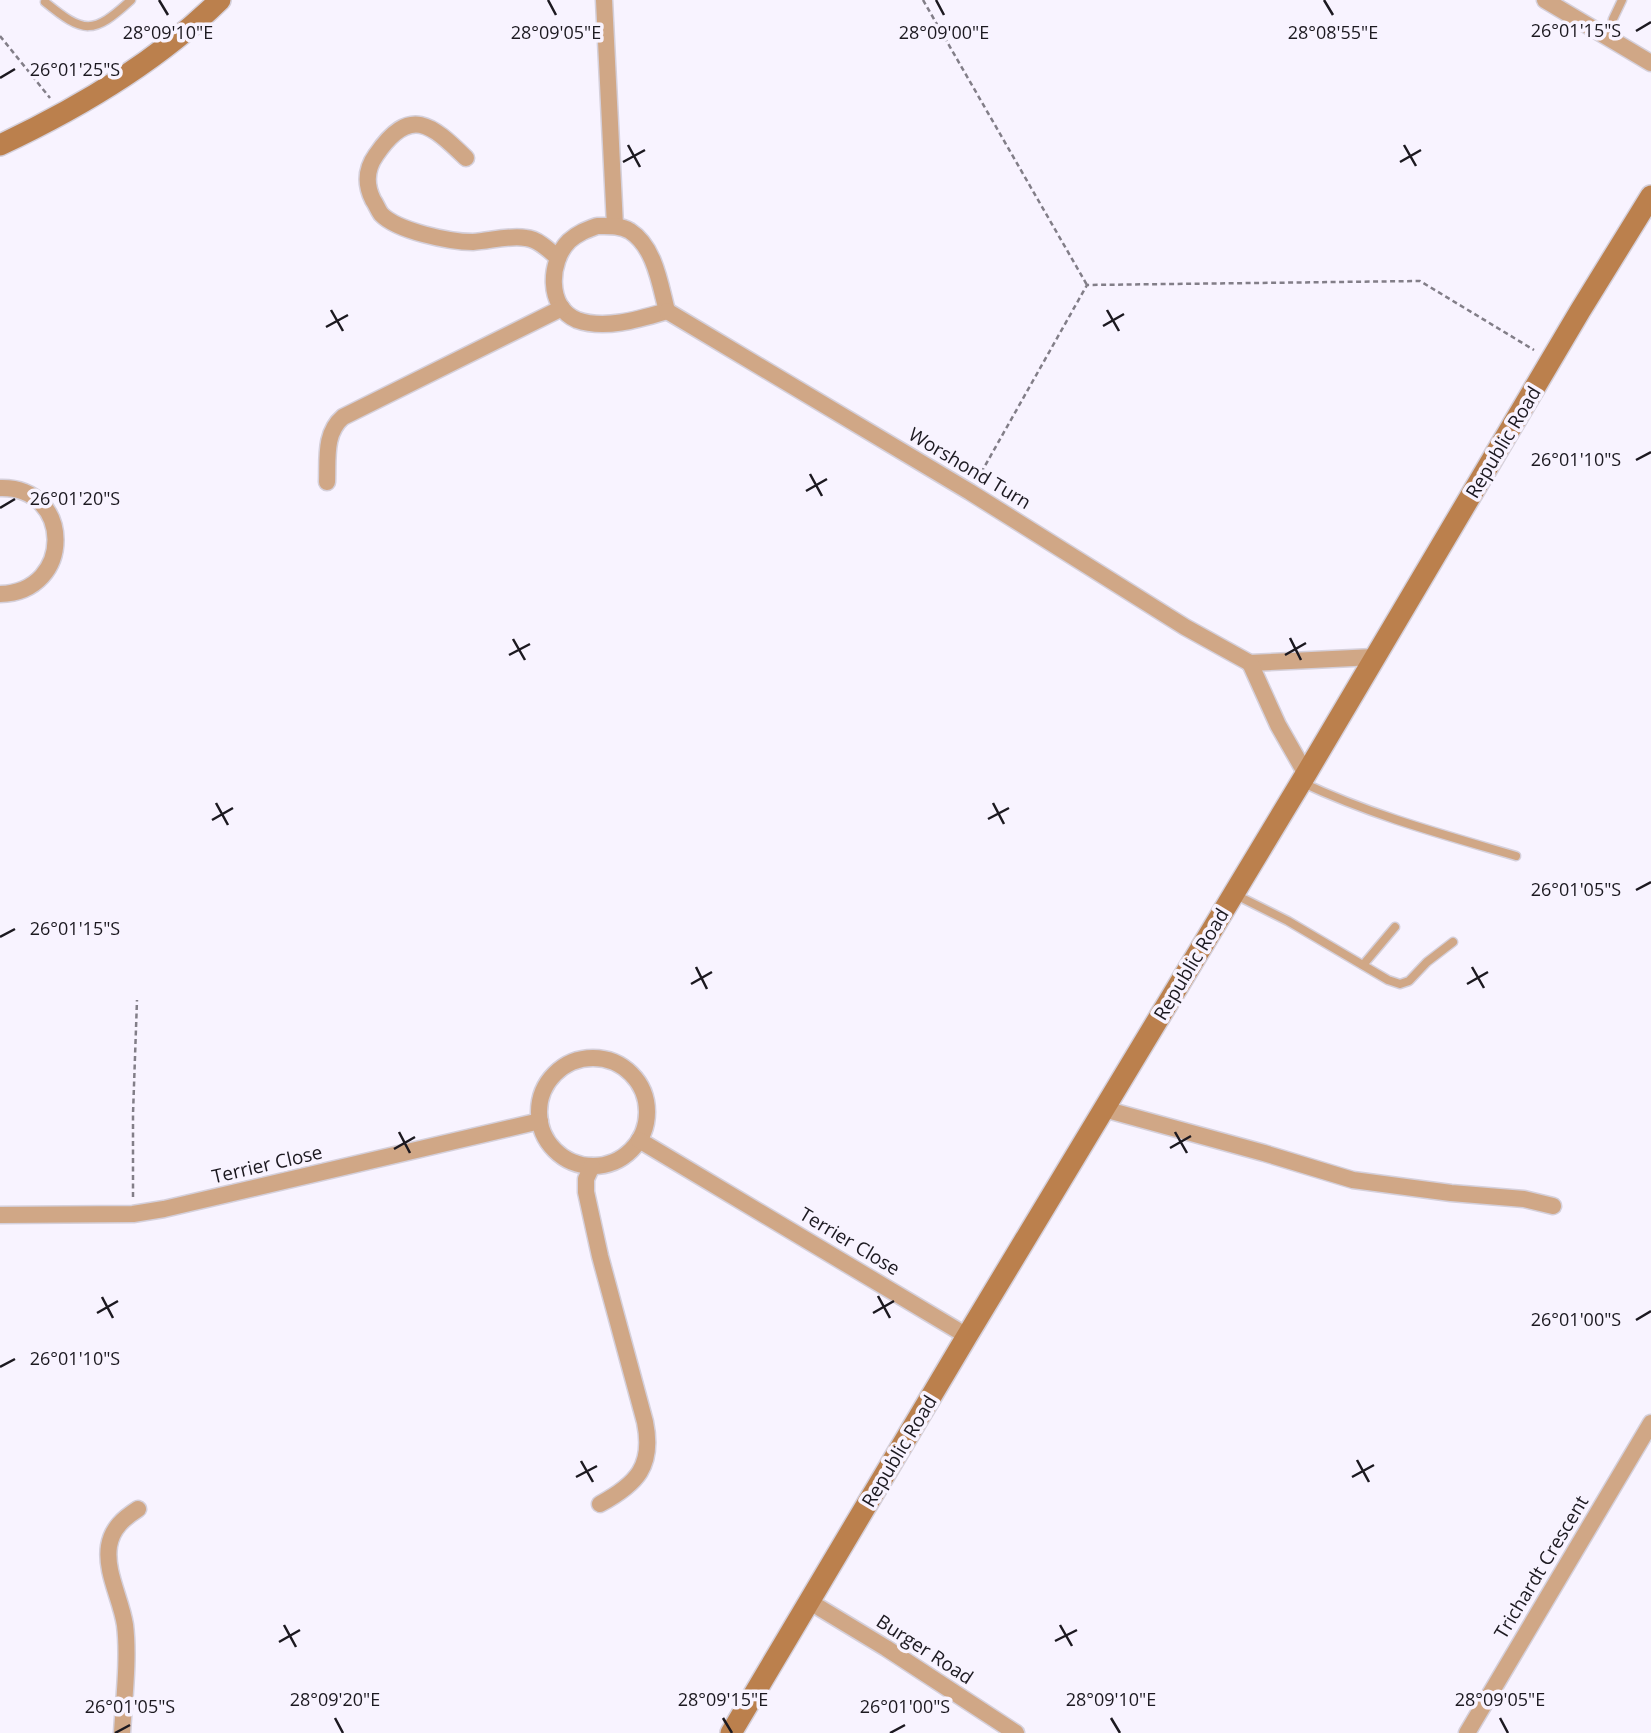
<svg xmlns="http://www.w3.org/2000/svg" width="1651" height="1733" font-family="'Open Sans',sans-serif">
	<style>
		.lines { fill: none; stroke-linecap: round; stroke-linejoin: round }
		.lane-casing { stroke: #d5d0db; stroke-width: 11 }
		.street-casing { stroke: #d5d0db; stroke-width: 19 }
		.secondary-casing { stroke: #d5d0db; stroke-width: 24 }
		.path { stroke: #827e88; stroke-width: 2.5; stroke-dasharray: 5 3.5; stroke-linecap: butt }
		.lane { stroke: #d0a786; stroke-width: 8 }
		.street { stroke: #d0a786; stroke-width: 16 }
		.secondary { stroke: #bb804d; stroke-width: 21 }
		.ticks { fill: none; stroke: #1c1920; stroke-width: 2.5 }
		.labels { text-anchor: middle; stroke-width: 7; stroke-linejoin: round; paint-order: stroke }
		.street-label { font-size: 19px; fill: #1c1920; stroke: #f8f3ff }
		.ticks-label { font-size: 18px; text-anchor: middle; fill: #1c1920; stroke: #f8f3ff; stroke-width: 7; stroke-linejoin: round; paint-order: stroke }
	</style>
	<rect width="100%" height="100%" fill="#f8f3ff"/>
	<g class="lines">
		<g class="lane-casing">
			<g id="lane">
				<path d="M45 2C84 34 93 35 131 0"/>
				<polyline points="1609,38 1613,19 1622,0"/>
				<path d="M1301 782C1371 815 1441 834 1516 856"/>
				<polyline points="1236,895 1288,921 1388,980 1400,984 1409,981 1427,962 1453,942"/>
				<polyline points="1363,965 1395,927"/>
			</g>
		</g>
		<g class="street-casing">
			<g id="street">
				<polyline points="604,0 615,226"/>
				<polyline points="1545,0 1651,63"/>
				<path d="M466 158C431 124 410 105 376 155 366 169 365 184 373 200 376 204 378 210 381 214 397 231 450 242 473 242 490 241 509 235 526 238 538 239 549 250 558 258"/>
				<path d="M597 226C608 226 620 225 630 231 655 247 660 285 667 311 640 319 605 330 577 320 546 307 549 261 569 241 578 233 586 230 597 226Z"/>
				<polyline points="667,311 970,492 1185,627 1250,663 1374,657"/>
				<path d="M327 482C328 459 324 433 343 417L562 308"/>
				<path d="M0 488C73 486 75 592 0 594"/>
				<polyline points="1250,663 1278,725 1306,774"/>
				<circle cx="593" cy="1112" r="54"/>
				<polyline points="1104,1109 1264,1153 1353,1180 1451,1193 1524,1199 1553,1206"/>
				<polyline points="639,1140 967,1336"/>
				<path d="M592 1166 586 1179V1192L600 1256 645 1422C654 1466 637 1484 600 1504"/>
				<polyline points="0,1215 133,1214 164,1209 540,1121"/>
				<polyline points="810,1602 886,1648 1016,1733"/>
				<path d="M122 1733C124 1699 129 1658 125 1625 121 1599 105 1572 109 1546 112 1528 124 1518 138 1509"/>
				<polyline points="1467,1733 1651,1423"/>
			</g>
		</g>
		<g class="secondary-casing">
			<g id="secondary">
				<path d="M0 145C79 108 158 61 220 0"/>
				<polyline points="731,1733 967,1336 1306,774 1580,311 1651,196"/>
			</g>
		</g>
		<g class="path">
			<polyline points="923,0 1087,285"/>
			<polyline points="0,36 50,98"/>
			<polyline points="977,480 1087,285 1420,281 1534,350"/>
			<polyline points="133,1197 133,1114 137,1000"/>
		</g>
		<use href="#lane" class="lane"/>
		<use href="#street" class="street"/>
		<use href="#secondary" class="secondary"/>
	</g>
	<path class="ticks" d="M159 0 168 15M548 0 556 15M936 0 944 15M1324 0 1333 15M1636 31 1651 22M0 78 15 69M628 145 640 167M1404 145 1416 166M623 162 645 150M1400 162 1421 150M331 310 343 331M1107 310 1119 331M1103 326 1124 314M326 327 348 315M1636 460 1651 452M810 474 822 496M806 491 827 479M0 508 15 499M1290 638 1301 660M513 639 525 660M509 655 530 644M1285 655 1306 643M216 803 228 825M993 803 1004 824M988 819 1009 808M212 820 233 808M1636 890 1651 882M0 937 15 929M696 967 707 989M1472 967 1484 988M691 984 712 972M1467 984 1488 972M399 1132 410 1153M1175 1132 1187 1153M1170 1148 1191 1136M394 1149 415 1137M878 1296 890 1318M102 1297 113 1318M97 1313 118 1301M873 1313 894 1301M1636 1320 1651 1311M0 1367 15 1359M1357 1460 1369 1482M581 1461 593 1482M576 1477 597 1466M1352 1477 1374 1465M284 1625 296 1647M1060 1625 1072 1646M1055 1641 1077 1630M279 1642 300 1630M335 1718 343 1733M723 1718 732 1733M1111 1718 1120 1733M1500 1718 1508 1733M115 1733 130 1725M890 1733 905 1725"/>
	<g class="labels">
		<g class="street-label">
			<text transform="translate(1503 442) rotate(-59)" y="7">Republic Road</text>
			<text transform="translate(970 468) rotate(31)" y="7">Worshond Turn</text>
			<text transform="translate(1191 964) rotate(-59)" y="7">Republic Road</text>
			<text transform="translate(267 1164) rotate(-13)" y="7">Terrier Close</text>
			<text transform="translate(850 1241) rotate(31)" y="7">Terrier Close</text>
			<text transform="translate(899 1451) rotate(-59)" y="7">Republic Road</text>
			<text transform="translate(1541 1567) rotate(-59)" y="7">Trichardt Crescent</text>
			<text transform="translate(925 1649) rotate(33)" y="7">Burger Road</text>
		</g>
	</g>
	<g class="ticks-label">
		<text x="1576" y="37">26°01'15"S</text>
		<text x="168" y="39">28°09'10"E</text>
		<text x="556" y="39">28°09'05"E</text>
		<text x="944" y="39">28°09'00"E</text>
		<text x="1333" y="39">28°08'55"E</text>
		<text x="75" y="76">26°01'25"S</text>
		<text x="1576" y="466">26°01'10"S</text>
		<text x="75" y="505">26°01'20"S</text>
		<text x="1576" y="896">26°01'05"S</text>
		<text x="75" y="935">26°01'15"S</text>
		<text x="1576" y="1326">26°01'00"S</text>
		<text x="75" y="1365">26°01'10"S</text>
		<text x="335" y="1706">28°09'20"E</text>
		<text x="723" y="1706">28°09'15"E</text>
		<text x="1111" y="1706">28°09'10"E</text>
		<text x="1500" y="1706">28°09'05"E</text>
		<text x="130" y="1713">26°01'05"S</text>
		<text x="905" y="1713">26°01'00"S</text>
	</g>
</svg>
